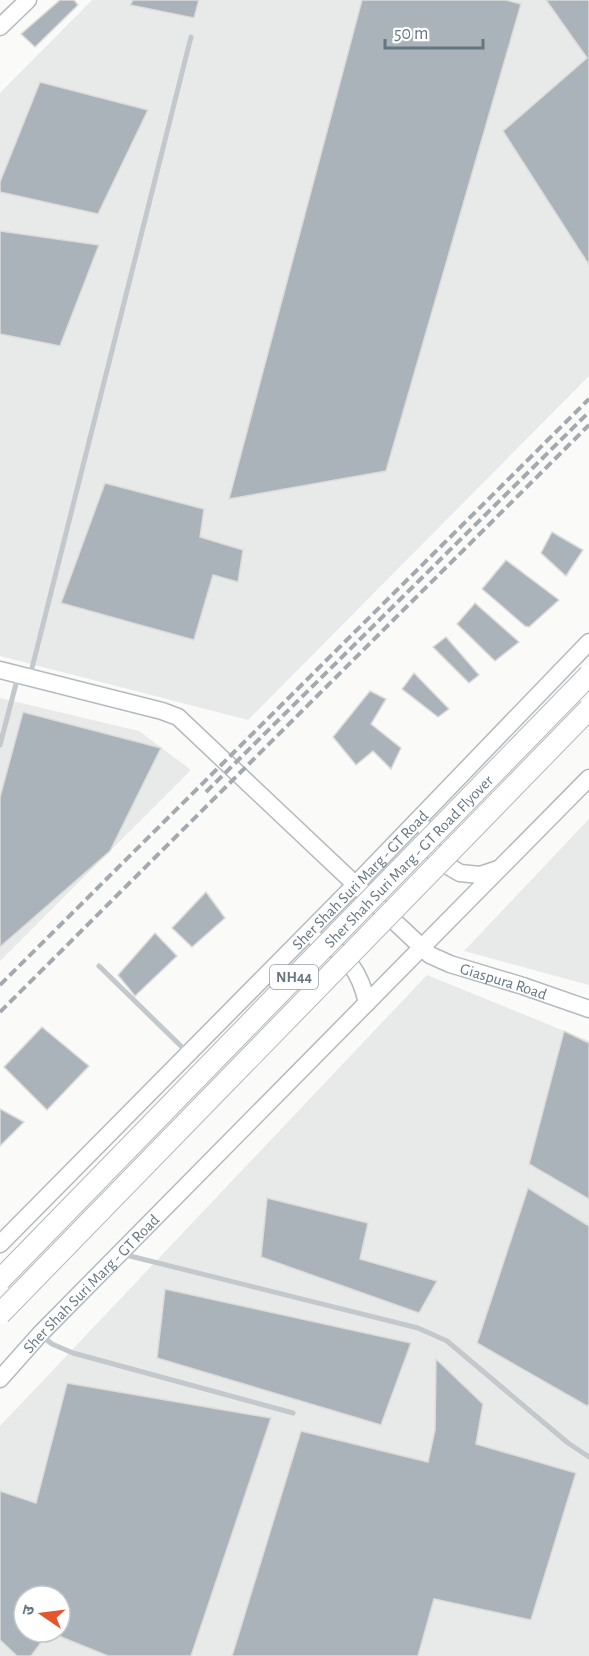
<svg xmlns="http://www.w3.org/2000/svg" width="589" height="1656" font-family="'Alegreya Sans','Noto Sans Devanagari',sans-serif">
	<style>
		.built { fill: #e8e9e9; fill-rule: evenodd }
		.building { fill: #aab3b9; stroke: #dcdcda; stroke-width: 1.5; fill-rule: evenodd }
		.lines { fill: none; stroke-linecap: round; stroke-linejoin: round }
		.secondary-casing { stroke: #b3babf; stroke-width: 19 }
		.lane { stroke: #c3c8cc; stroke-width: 5 }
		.secondary { stroke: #fff; stroke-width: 16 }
		.rail { stroke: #a2aab0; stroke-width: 4; stroke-dasharray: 9 4.5; stroke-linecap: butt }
		.highway-bridge-casing { stroke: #b4b9bd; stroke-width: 23; stroke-linecap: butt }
		.highway-bridge { stroke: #fff; stroke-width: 21 }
		.labels { text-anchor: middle; stroke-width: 6; stroke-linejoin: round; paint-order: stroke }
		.shield { fill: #fff; stroke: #939fa8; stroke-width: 1.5 }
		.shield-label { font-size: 15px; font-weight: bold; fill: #657683 }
		.street-label { font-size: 16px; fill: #657683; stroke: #fff }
	</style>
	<rect width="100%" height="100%" fill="#fafaf8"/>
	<g class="built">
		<polygon points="92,0 589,0 589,376 248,720 0,656 0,93"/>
		<polygon points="0,698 139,731 191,770 0,961"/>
		<polygon points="589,819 589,985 464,951"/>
		<path d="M427 975 589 1041V1656H0V1426ZM24 1596H60V1632H24Z"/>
	</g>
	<g class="building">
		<polygon points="60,0 74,0 78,5 35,47 21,34"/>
		<polygon points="133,0 199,0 194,18 130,5"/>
		<polygon points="362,0 506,0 521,4 386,471 229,499"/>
		<polygon points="546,0 589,0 589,265 503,131 587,58"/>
		<polygon points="40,82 148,110 98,214 0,192 0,182"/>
		<polygon points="0,231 99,245 60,346 0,334"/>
		<polygon points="105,483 204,509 200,537 243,550 238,582 213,575 194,640 61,603"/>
		<polygon points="552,532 583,550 566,576 541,553"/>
		<polygon points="506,560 559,600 529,627 525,626 482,589"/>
		<polygon points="475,603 519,642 495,661 457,624"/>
		<polygon points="446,637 479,675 469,683 433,647"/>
		<polygon points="414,673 449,709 438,717 402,689"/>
		<polygon points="370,691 386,699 371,724 401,748 391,769 373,751 356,765 333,737"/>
		<polygon points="23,712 161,748 110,851 0,947 0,797"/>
		<polygon points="206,892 225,918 192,947 172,928"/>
		<polygon points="155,933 177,956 135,996 118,975"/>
		<polygon points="42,1027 89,1066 47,1110 4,1067"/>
		<polygon points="564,1031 589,1043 589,1199 529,1164"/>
		<polygon points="0,1109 24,1122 0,1146"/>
		<polygon points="528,1188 589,1226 589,1404 587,1406 477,1343"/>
		<polygon points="267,1198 368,1223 360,1259 437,1281 419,1313 261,1257"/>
		<polygon points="165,1289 411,1343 381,1425 157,1358"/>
		<polygon points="436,1359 483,1404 476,1444 576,1473 531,1620 434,1599 418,1656 232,1656 301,1431 428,1462 435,1430"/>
		<path d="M67 1383 271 1418 191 1656H108L49 1632 31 1656H17L0 1640V1491L36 1503ZM24 1596H60V1632H24Z"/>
	</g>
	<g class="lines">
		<g class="secondary-casing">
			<g id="secondary">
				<polyline points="0,27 28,0"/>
				<path id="s1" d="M0 670 162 711 178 717 430 955 450 964 523 986 589 1009"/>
				<polyline points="426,829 431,848 443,863 460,873 480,875 498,869"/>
				<path d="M317 940C346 950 361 975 367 1003"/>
				<path id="s2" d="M0 1244 356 884 589 642"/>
				<path id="s3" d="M0 1379 40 1334 589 778"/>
			</g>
		</g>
		<g class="lane">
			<polyline points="30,676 191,37"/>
			<polyline points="0,745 18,676"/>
			<polyline points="99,966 187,1052"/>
			<polyline points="122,1254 418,1328 447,1341 568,1443 589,1457"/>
			<polyline points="41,1335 52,1344 73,1353 293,1413"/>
		</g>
		<use href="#secondary" class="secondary"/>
		<g class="rail">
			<polyline points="206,792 589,412"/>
			<polyline points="0,985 589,399"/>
			<polyline points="0,1012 589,425"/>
		</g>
		<g class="highway-bridge-casing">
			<g id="highway-bridge">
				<path id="s4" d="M0 1280 589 675"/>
				<polyline points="0,1314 589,709"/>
			</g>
		</g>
		<use href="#highway-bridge" class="highway-bridge"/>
	</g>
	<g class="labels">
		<rect class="shield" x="270" y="965" width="48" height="24" rx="4.5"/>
		<g class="shield-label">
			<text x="294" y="982">NH44</text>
		</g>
		<g class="street-label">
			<text dy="6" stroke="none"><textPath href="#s4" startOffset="585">Sher Shah Suri Marg - GT Road Flyover</textPath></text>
			<text dy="6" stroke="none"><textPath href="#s2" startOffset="512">Sher Shah Suri Marg - GT Road</textPath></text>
			<text dy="6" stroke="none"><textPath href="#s1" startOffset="609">Giaspura Road</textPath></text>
			<text dy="6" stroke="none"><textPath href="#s3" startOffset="132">Sher Shah Suri Marg - GT Road</textPath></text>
		</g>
	</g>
	<g transform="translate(42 1614) rotate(284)"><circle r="28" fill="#ffffff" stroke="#c1c8cd" stroke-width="1.5"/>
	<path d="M0-4.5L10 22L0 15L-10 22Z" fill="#e4572e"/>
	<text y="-9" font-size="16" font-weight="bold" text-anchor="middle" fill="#657683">उ</text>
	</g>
	<path d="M385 39v9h98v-9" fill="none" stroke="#657683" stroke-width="3"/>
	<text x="394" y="39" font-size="18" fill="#657683" stroke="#ffffff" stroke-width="4.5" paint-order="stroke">50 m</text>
</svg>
